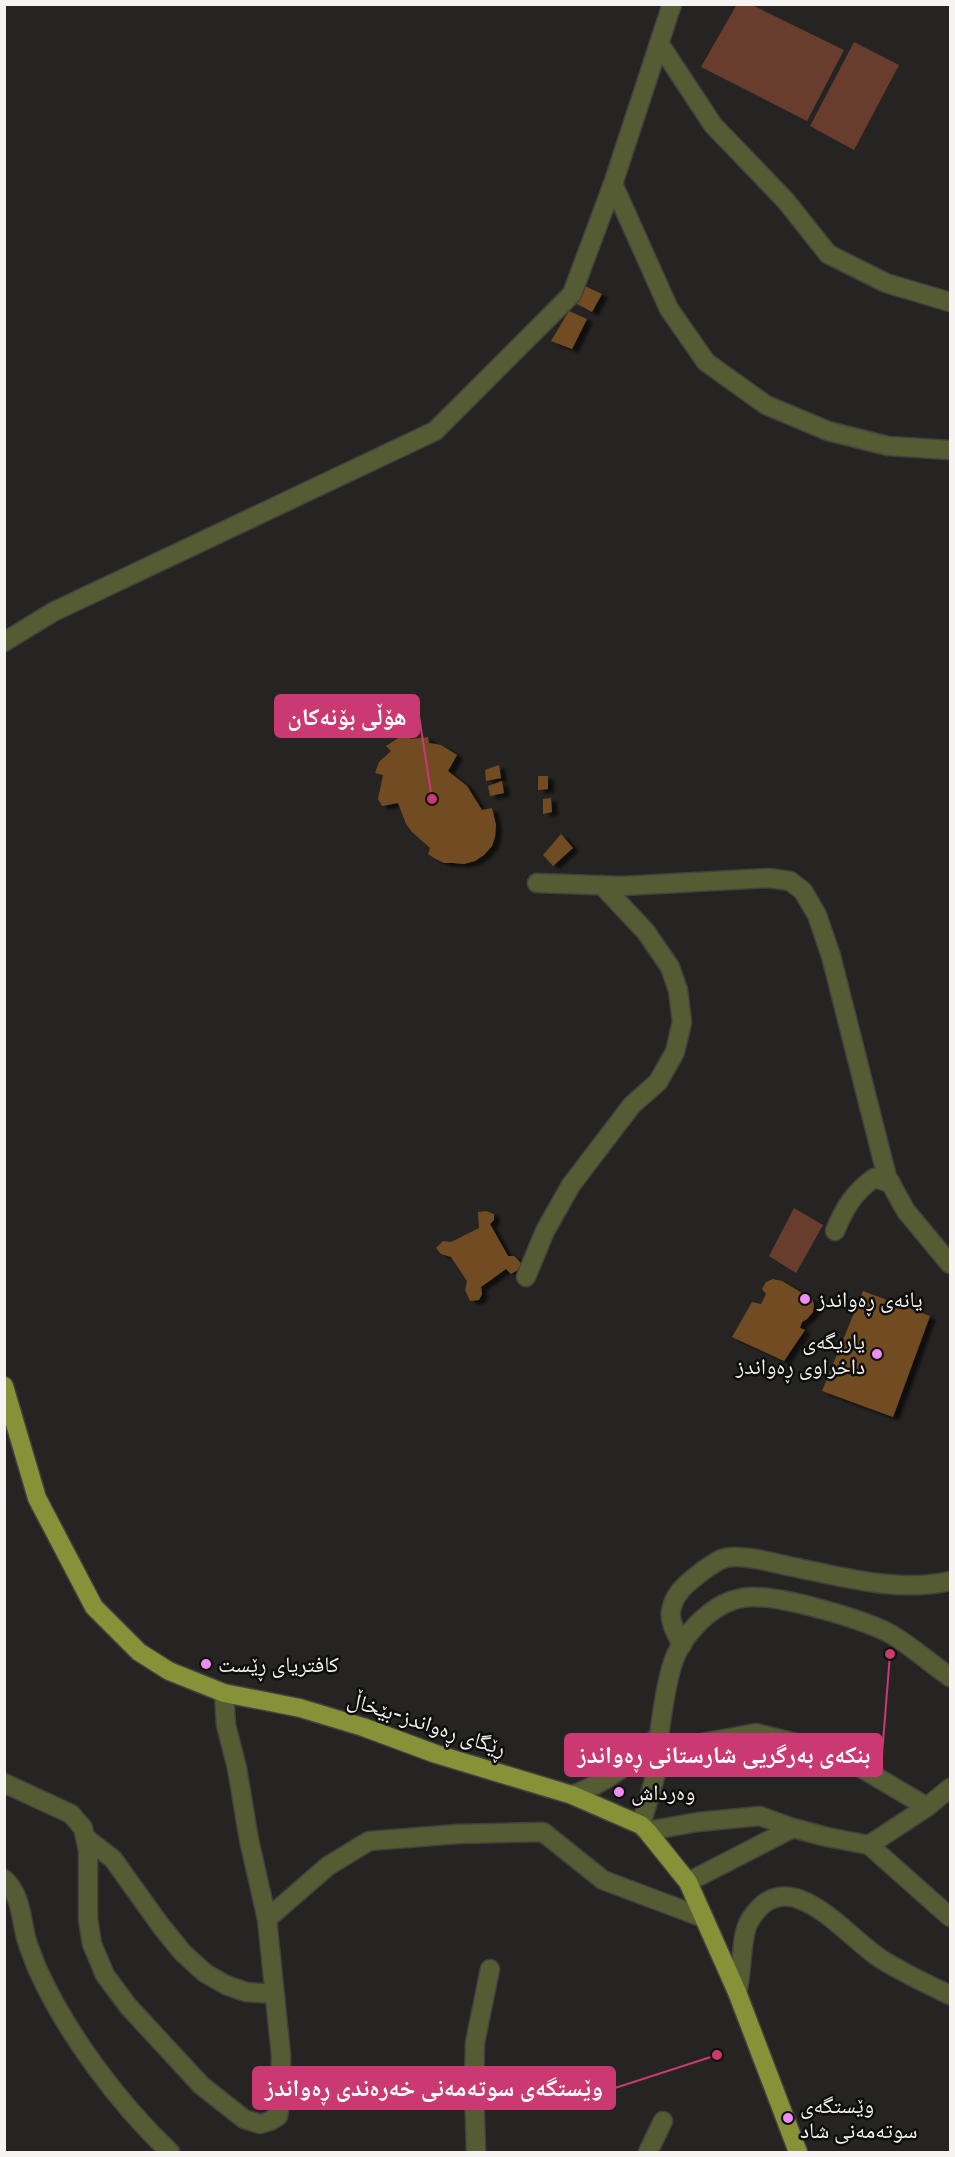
<svg xmlns="http://www.w3.org/2000/svg" width="955" height="2157" font-family="Cabin,'Noto Naskh Arabic',sans-serif">
	<style>
		.green { fill: #683d2d }
		.building { fill: #714b22; filter: url(#shadow) }
		.lines { fill: none; stroke-linecap: round; stroke-linejoin: round }
		.minor-casing { stroke: #42413f; stroke-width: 21 }
		.major-casing { stroke: #42413f; stroke-width: 21 }
		.minor { stroke: #555c33; stroke-width: 18 }
		.major { stroke: #859238; stroke-width: 18 }
		.poi-dot { fill: #f08bf5; stroke: #0e0e0c; stroke-width: 2 }
		.labels { text-anchor: middle; stroke-width: 5; stroke-linejoin: round; paint-order: stroke }
		.poi-label { font-size: 22px; fill: #f5f4f2; stroke: #0e0e0c; text-anchor: start }
		.street-label { font-size: 22px; fill: #f5f4f2; stroke: #0e0e0c }
		.leader { fill: none; stroke: #ca3972; stroke-width: 2 }
		.callout-dot { fill: #ca3972; stroke: #0e0e0c; stroke-width: 2 }
		.callout { fill: #ca3972; stroke: #ca3972; stroke-width: 2 }
		.callout-label { font-size: 24px; text-anchor: middle; font-weight: bold; fill: #fff }
	</style>
	<defs>
		<filter id="shadow"><feDropShadow dx="6" dy="3.5" stdDeviation="1.5" flood-color="#0009"/></filter>
	</defs>
	<rect width="100%" height="100%" fill="#252422"/>
	<g class="green">
		<polygon points="737,4 752,5 844,50 807,121 701,67"/>
		<polygon points="854,42 899,65 854,150 810,126"/>
		<polygon points="794,1208 823,1225 796,1273 769,1256"/>
	</g>
	<g class="building">
		<polygon points="585,286 602,294 592,312 575,303"/>
		<polygon points="569,311 587,319 572,349 551,341"/>
		<polygon points="406,733 411,739 428,737 429,743 441,745 457,755 448,771 467,786 482,810 492,808 496,825 495,837 492,846 484,855 475,861 464,864 454,863 444,863 434,858 428,854 430,848 412,832 406,824 398,803 382,806 378,799 383,775 375,773 379,762 391,751 386,746"/>
		<polygon points="499,765 501,778 486,781 485,770"/>
		<polygon points="538,776 548,776 548,789 538,790"/>
		<polygon points="502,781 504,793 490,796 488,786"/>
		<polygon points="551,798 552,812 543,814 543,799"/>
		<polygon points="561,834 573,848 553,866 543,855"/>
		<polygon points="486,1211 494,1214 494,1220 490,1224 508,1256 514,1256 521,1263 518,1270 511,1274 506,1269 481,1287 482,1294 479,1300 470,1301 465,1290 467,1281 451,1257 441,1254 436,1248 443,1241 451,1242 479,1228 478,1212"/>
		<polygon points="773,1279 782,1281 812,1299 814,1305 813,1312 807,1319 802,1322 800,1328 805,1330 784,1361 732,1337 752,1302 761,1304 766,1294 762,1289 766,1282"/>
		<polygon points="863,1291 930,1316 893,1417 822,1391"/>
	</g>
	<g class="lines">
		<g class="minor-casing">
			<g id="minor">
				<polyline points="659,43 713,125 786,201 828,254 886,283 950,302"/>
				<polyline points="613,184 669,309 706,362 766,405 828,431 888,446 950,450"/>
				<polyline points="4,642 53,612 435,431 572,294 613,184 672,4"/>
				<polyline points="537,883 622,886 768,878 790,881 803,891 817,915 831,956 887,1177 906,1211 950,1264"/>
				<path d="M835 1231C844 1209 854 1192 874 1178L891 1183"/>
				<polyline points="526,1277 545,1231 571,1185 632,1105 658,1082 675,1052 682,1022 678,990 670,967 646,932 602,885"/>
				<path d="M682 1645C677 1635 669 1622 671 1611 672 1606 675 1598 678 1594 684 1584 714 1561 725 1558 743 1554 775 1563 793 1567 843 1577 899 1593 950 1581"/>
				<polyline points="686,1746 756,1733 836,1753 927,1807"/>
				<polyline points="4,1783 71,1814 83,1828 88,1850 88,1919 92,1944 105,1975 128,2006 201,2085 244,2119 260,2124 270,2121 278,2116 280,2103 281,2055 267,1919 249,1840 237,1768 226,1725 224,1693"/>
				<path d="M572 1795C609 1782 631 1762 659 1736"/>
				<path d="M641 1825C646 1806 653 1787 657 1768 659 1758 658 1747 659 1736 662 1714 665 1690 671 1669 680 1635 715 1598 751 1597 783 1596 858 1618 887 1632 908 1643 931 1664 950 1677"/>
				<polyline points="647,1831 698,1822 760,1816 793,1828"/>
				<polyline points="86,1838 113,1859 161,1926 183,1953 205,1973 226,1985 246,1992 275,1994"/>
				<polyline points="869,1845 950,1917"/>
				<path d="M4 1879C21 1894 21 1918 26 1938 29 1948 33 1958 37 1968 66 2033 119 2104 170 2152"/>
				<polyline points="688,1882 793,1828 827,1837 869,1845 927,1807 950,1788"/>
				<polyline points="267,1919 328,1866 369,1841 458,1834 543,1832 603,1880 704,1918"/>
				<path d="M737 1992C743 1972 740 1935 750 1920 788 1858 845 1936 881 1959 903 1973 927 1984 950 1995"/>
				<polyline points="476,2152 474,2086 475,2043 490,1969"/>
				<polyline points="648,2152 663,2121"/>
			</g>
		</g>
		<g class="major-casing">
			<polyline id="major" points="4,1386 37,1498 94,1607 139,1652 169,1671 224,1693 300,1708 363,1727 436,1754 572,1795 641,1825 647,1831 688,1882 737,1992 798,2152"/>
		</g>
		<use href="#minor" class="minor"/>
		<use href="#major" class="major"/>
	</g>
	<g class="poi-dot">
		<circle cx="805" cy="1299" r="6"/>
		<circle cx="877" cy="1354" r="6"/>
		<circle cx="206" cy="1664" r="6"/>
		<circle cx="619" cy="1792" r="6"/>
		<circle cx="788" cy="2118" r="6"/>
	</g>
	<g class="labels">
		<g class="poi-label">
			<text x="817" y="1307">یانەی ڕەواندز</text>
			<text x="865" y="1349" text-anchor="end">یاریگەی<tspan x="865" dy="25">داخراوی ڕەواندز</tspan></text>
			<text x="218" y="1672">کافتریای ڕێست</text>
			<text x="631" y="1800">وەرداش</text>
			<text x="800" y="2113">وێستگەی<tspan x="800" dy="25">سوتەمەنی شاد</tspan></text>
		</g>
		<g class="street-label">
			<text transform="translate(427 1723) rotate(18)" y="8">ڕێگای ڕەواندز-بێخاڵ</text>
		</g>
	</g>
	<path class="leader" d="M432 799L419 716M890 1654L882 1755M717 2055L615 2088"/>
	<g class="callout-dot">
		<circle cx="432" cy="799" r="6"/>
		<circle cx="890" cy="1654" r="6"/>
		<circle cx="717" cy="2055" r="6"/>
	</g>
	<g class="callout">
		<rect x="275" y="695" width="144" height="42" rx="6"/>
		<rect x="565" y="1734" width="317" height="42" rx="6"/>
		<rect x="253" y="2067" width="362" height="42" rx="6"/>
	</g>
	<g class="callout-label">
		<text x="347" y="725">هۆڵی بۆنەکان</text>
		<text x="724" y="1763">بنکەی بەرگریی شارستانی ڕەواندز</text>
		<text x="434" y="2096">وێستگەی سوتەمەنی خەرەندی ڕەواندز</text>
	</g>
	<rect width="955" height="2157" fill="none" stroke="#f5f4f2" stroke-width="12"/>
</svg>
